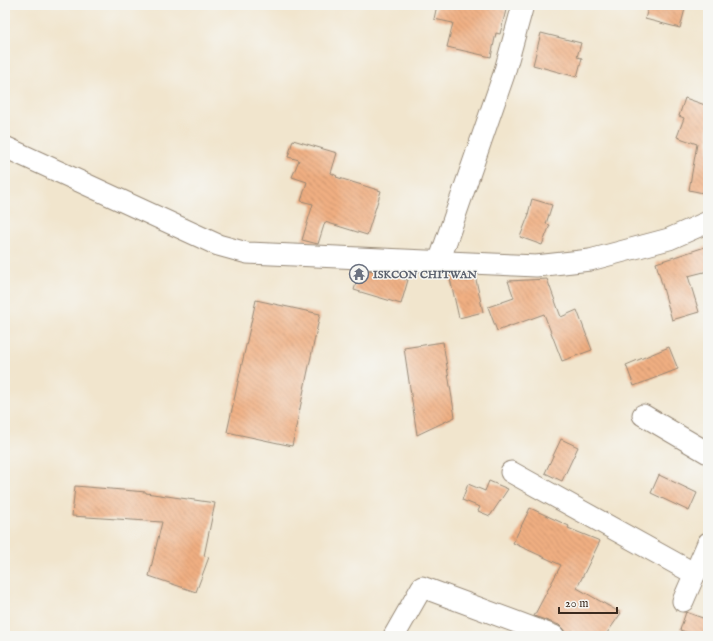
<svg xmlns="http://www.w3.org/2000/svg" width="713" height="641" font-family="'IM FELL English',serif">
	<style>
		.building { fill: url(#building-back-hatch) }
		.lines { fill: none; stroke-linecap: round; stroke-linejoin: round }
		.street-casing { stroke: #968876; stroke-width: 23 }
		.street { stroke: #fff; stroke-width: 21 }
		.labels { text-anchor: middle; stroke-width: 3; stroke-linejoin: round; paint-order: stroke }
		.worship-label { font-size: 11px; font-weight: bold; fill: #5b616d; stroke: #f6f6f2; text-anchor: start }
	</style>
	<defs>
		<pattern id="building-back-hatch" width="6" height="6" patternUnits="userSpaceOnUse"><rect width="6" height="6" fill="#f0af82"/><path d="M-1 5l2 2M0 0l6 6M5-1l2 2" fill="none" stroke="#c48f6a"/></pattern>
	</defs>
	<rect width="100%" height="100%" fill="#f6f6f2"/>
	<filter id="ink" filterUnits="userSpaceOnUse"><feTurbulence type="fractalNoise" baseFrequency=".025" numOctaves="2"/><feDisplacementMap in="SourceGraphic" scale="8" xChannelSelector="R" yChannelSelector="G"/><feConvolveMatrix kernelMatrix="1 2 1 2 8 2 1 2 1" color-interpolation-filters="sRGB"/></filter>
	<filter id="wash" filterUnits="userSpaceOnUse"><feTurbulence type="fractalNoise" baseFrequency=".012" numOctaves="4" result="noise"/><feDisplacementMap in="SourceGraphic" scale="16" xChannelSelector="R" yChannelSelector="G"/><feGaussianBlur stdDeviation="0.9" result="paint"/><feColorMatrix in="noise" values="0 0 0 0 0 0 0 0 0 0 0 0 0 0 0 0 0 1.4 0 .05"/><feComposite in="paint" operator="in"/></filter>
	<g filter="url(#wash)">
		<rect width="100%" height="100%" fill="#f1e5cd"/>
		<g id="blocks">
			<g class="building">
				<polygon points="437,5 487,5 506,10 500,34 496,33 491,57 447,47 453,23 434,19"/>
				<polygon points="649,5 686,5 680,28 645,19"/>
				<polygon points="541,33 581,43 577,57 582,58 577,77 533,65"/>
				<polygon points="685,98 708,106 708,194 689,190 697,144 677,137 684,118 679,116"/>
				<polygon points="293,140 337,153 331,173 337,176 336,177 381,191 367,235 325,222 318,244 302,240 313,204 301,201 307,182 292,177 299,160 288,157"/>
				<polygon points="532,199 552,205 546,224 550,225 542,245 520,237 529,214 528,214"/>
				<polygon points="708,246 708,271 688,276 699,312 672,320 656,263"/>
				<polygon points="360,270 377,271 408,280 401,304 354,290"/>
				<polygon points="449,274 475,275 483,312 459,318"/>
				<polygon points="547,279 561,317 577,310 592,350 562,361 544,314 497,331 488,307 514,298 508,281"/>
				<polygon points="256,300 320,314 292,446 227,432"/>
				<polygon points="443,342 455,417 417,435 404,348"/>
				<polygon points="669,347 678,369 634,386 626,365"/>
				<polygon points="561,439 578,447 562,481 545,473"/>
				<polygon points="659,475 697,493 689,511 651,493"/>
				<polygon points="489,481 508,489 490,516 478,511 480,507 462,500 468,484 485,491"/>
				<polygon points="75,486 146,492 146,493 215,503 204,556 209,557 196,592 149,576 162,522 72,516"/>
				<polygon points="530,508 569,526 568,528 600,541 577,588 621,613 605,636 584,636 572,631 569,635 566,634 563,629 559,625 534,616 561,565 513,543"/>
				<polygon points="686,612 708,620 708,636 698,636 680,630"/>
			</g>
		</g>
	</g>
	<g filter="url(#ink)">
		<use href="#blocks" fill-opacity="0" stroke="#968876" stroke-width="1"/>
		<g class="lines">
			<g class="street-casing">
				<g id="street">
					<polyline points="5,147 218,245 247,253 536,266 590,260 669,239 708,222"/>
					<polyline points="439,262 504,74 523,5"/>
					<polyline points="643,415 708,453"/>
					<polyline points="511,472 695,574"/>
					<polyline points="683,601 708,543"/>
					<polyline points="394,636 422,587 554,636"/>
				</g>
			</g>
			<use href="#street" class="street"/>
		</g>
	</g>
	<defs>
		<g id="temple-ring" transform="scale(1)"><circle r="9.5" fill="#f6f6f2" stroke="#6b7280" stroke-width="1.5"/><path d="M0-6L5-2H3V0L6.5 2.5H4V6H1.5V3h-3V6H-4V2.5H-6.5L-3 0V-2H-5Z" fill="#6b7280"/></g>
	</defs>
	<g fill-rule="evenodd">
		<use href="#temple-ring" x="359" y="274"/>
	</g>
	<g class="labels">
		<g class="worship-label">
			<text x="373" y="278">ISKCON CHITWAN</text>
		</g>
	</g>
	<rect width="713" height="641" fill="none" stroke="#f6f6f2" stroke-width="20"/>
	<path d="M559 607v6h58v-6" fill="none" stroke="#3b2a1e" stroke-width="2"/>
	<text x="565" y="607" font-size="12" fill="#3b2a1e" stroke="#f6f6f2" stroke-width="3" paint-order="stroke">20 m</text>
</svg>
